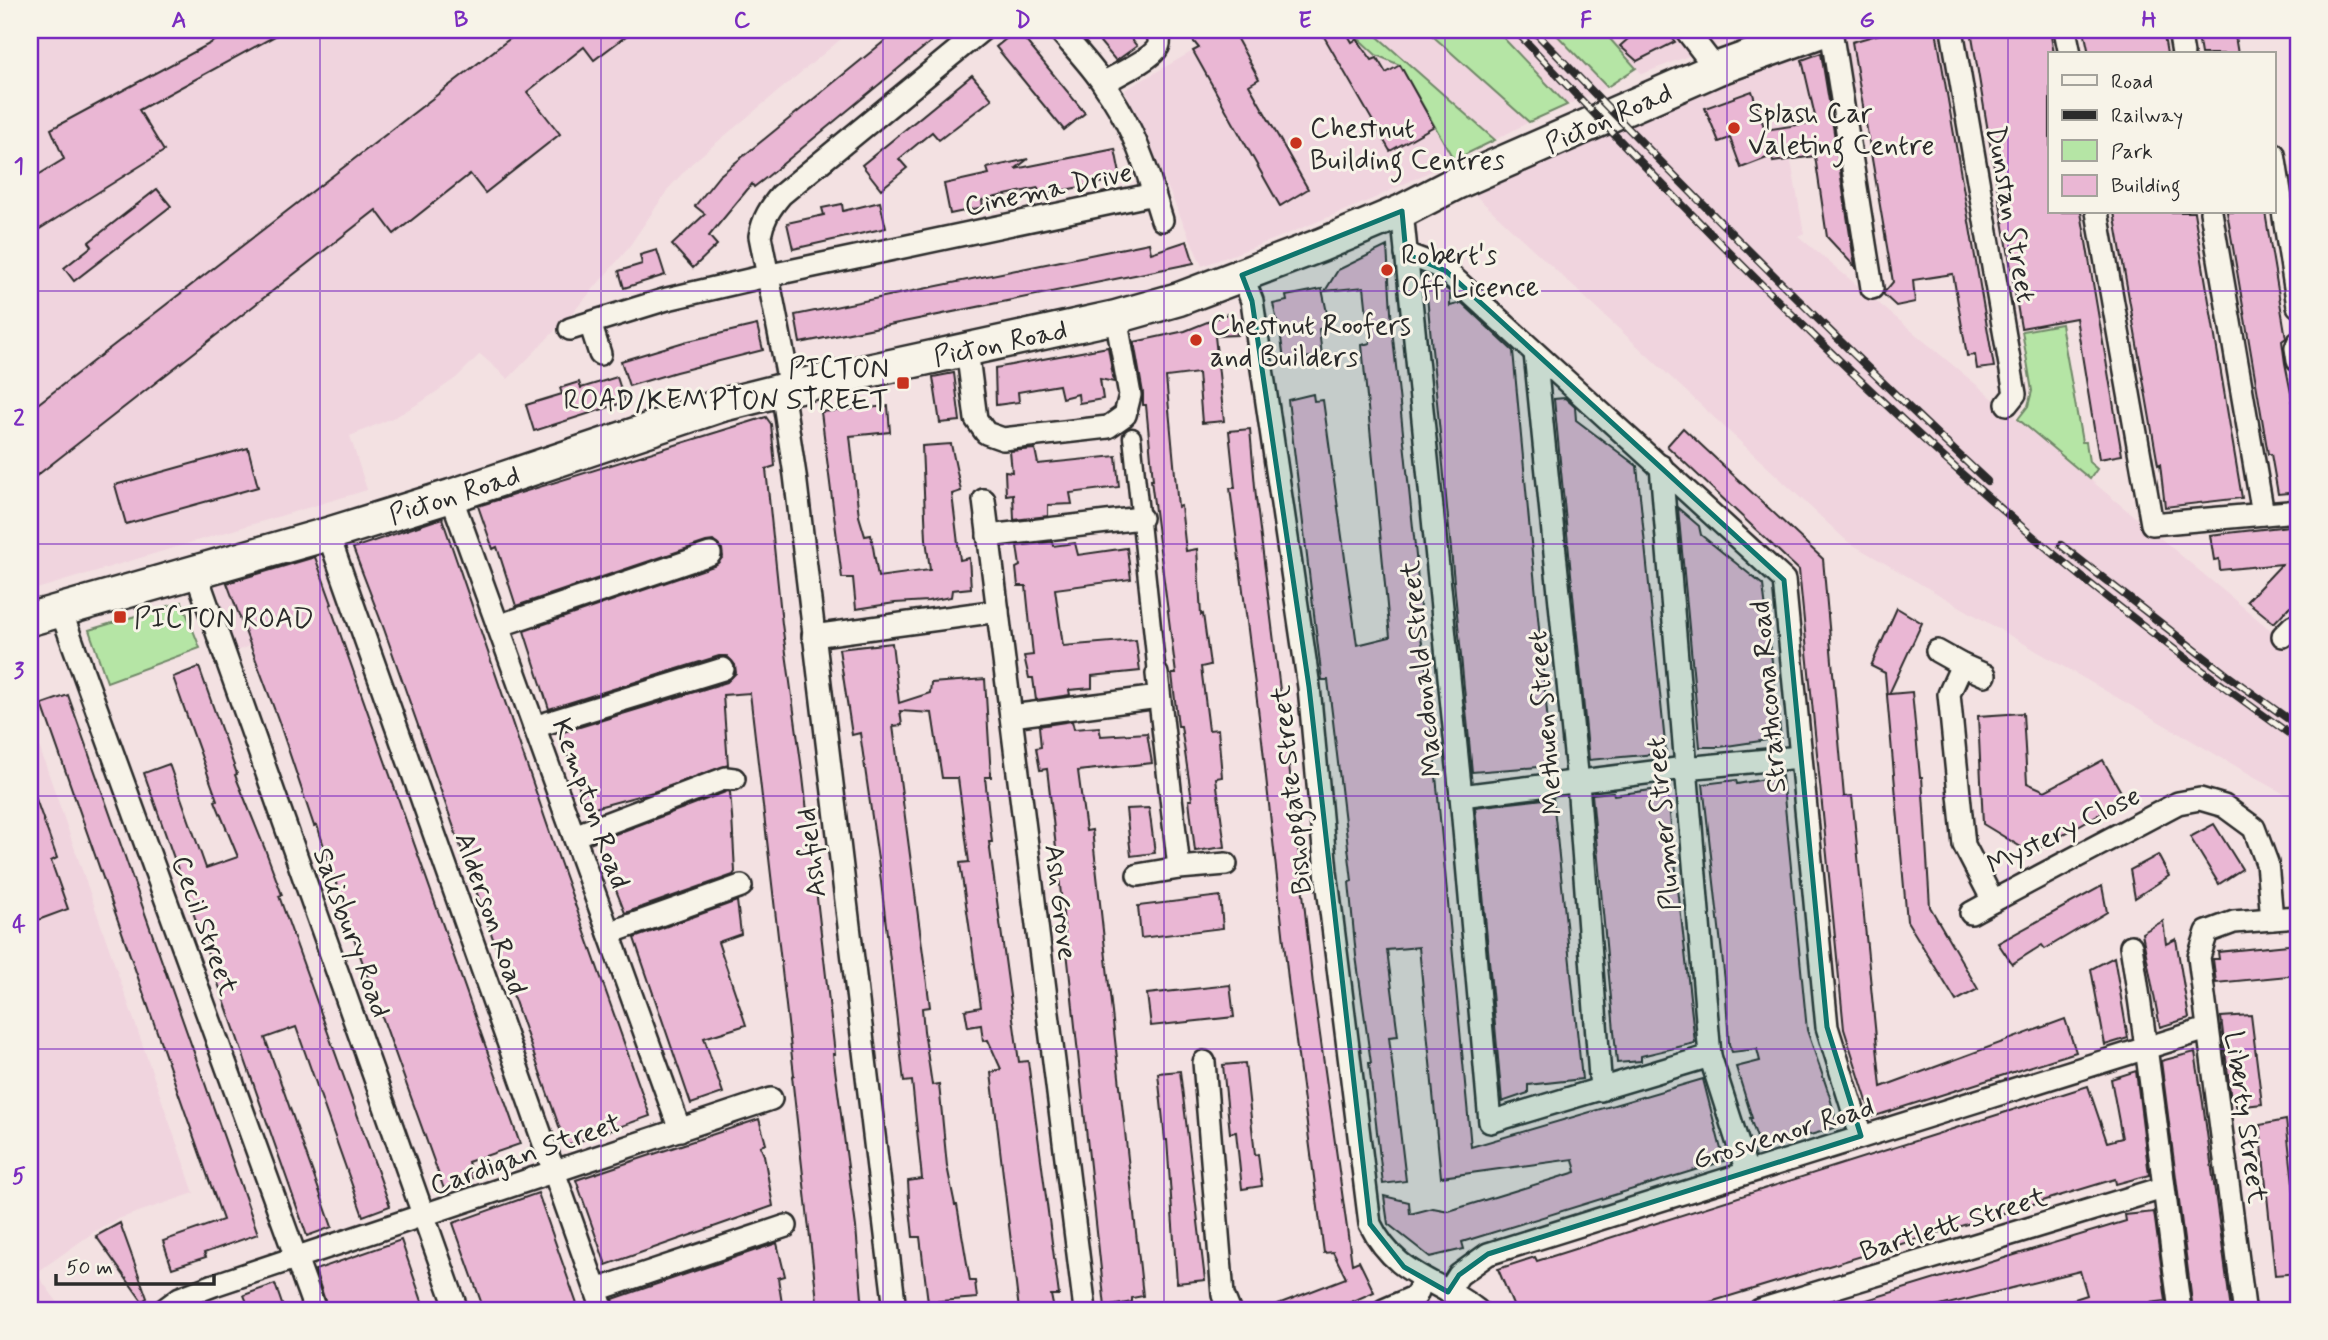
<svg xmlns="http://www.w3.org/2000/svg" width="2328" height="1340" font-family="Mynerve,sans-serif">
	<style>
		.built { fill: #f0d4de }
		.green { fill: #b5e5a5; stroke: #708868; stroke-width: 2 }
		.building { fill: #eab7d4; stroke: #2b2b2b; stroke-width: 2 }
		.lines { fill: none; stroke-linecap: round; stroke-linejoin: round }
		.pedestrian-casing { stroke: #2b2b2b; stroke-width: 21 }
		.minor-casing { stroke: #2b2b2b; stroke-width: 26 }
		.secondary-casing { stroke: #2b2b2b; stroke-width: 37 }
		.pedestrian { stroke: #f7f3e8; stroke-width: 16 }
		.minor { stroke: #f7f3e8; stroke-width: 21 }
		.secondary { stroke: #f7f3e8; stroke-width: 32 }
		.rail-casing { stroke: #2b2b2b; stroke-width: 8 }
		.rail { stroke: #f7f3e8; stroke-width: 5; stroke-dasharray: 16; stroke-linecap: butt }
		.marked { fill: #0f766e; fill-opacity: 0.2; stroke: #0f766e; stroke-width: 5; stroke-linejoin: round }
		.grid { fill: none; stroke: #7b2cbf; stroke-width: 2; stroke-opacity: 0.55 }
		.poi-dot { fill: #c8321e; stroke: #f7f3e8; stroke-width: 2.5 }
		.labels { text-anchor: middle; stroke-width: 6; stroke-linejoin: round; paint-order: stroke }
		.poi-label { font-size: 28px; fill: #2b2b2b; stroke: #f7f3e8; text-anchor: start }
		.street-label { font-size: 28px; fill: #2b2b2b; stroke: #f7f3e8 }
		.neatline { fill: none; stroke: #7b2cbf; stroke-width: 2.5 }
		.grid-label { font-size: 23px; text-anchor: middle; font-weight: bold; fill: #7b2cbf }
	</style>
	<rect width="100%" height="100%" fill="#f3e1e2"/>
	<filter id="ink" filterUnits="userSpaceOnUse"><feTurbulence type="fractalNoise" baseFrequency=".0143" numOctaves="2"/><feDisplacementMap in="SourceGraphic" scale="14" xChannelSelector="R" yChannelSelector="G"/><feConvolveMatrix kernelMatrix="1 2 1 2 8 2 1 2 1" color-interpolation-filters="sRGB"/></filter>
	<g filter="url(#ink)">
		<g class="built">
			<polygon points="30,30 852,30 692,163 669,188 626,251 576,309 508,379 480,354 456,378 423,401 397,416 350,436 367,490 30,591"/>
			<polygon points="1184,30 1349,30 1376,55 1400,65 1454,160 1375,198 1275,239 1202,266 1125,90 1198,48"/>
			<polygon points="1370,30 1426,30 1529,122 1495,140"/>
			<polygon points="1496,30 1552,30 1607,87 1567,105"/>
			<polygon points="1602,30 1672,30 1681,40 1704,30 1729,30 1735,38 1642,74"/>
			<polygon points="1860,30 1867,30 1876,90 1855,94 1837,104 1813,109 1812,106 1782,112 1804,233 1798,236 2298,653 2298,802 1848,542 1475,195 1654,103"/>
			<polygon points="1920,30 2065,30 2062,37 1967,56 1952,78 1930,83"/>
			<polygon points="323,552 346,611 236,651 214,581"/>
			<polygon points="30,720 194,1193 118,1219 94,1232 36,1273 61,1307 56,1310 30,1310"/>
		</g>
		<g class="green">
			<polygon points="1349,30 1370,30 1495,140 1454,160 1400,65 1376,55"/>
			<polygon points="1426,30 1496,30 1567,105 1529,122"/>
			<polygon points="1552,30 1602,30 1636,68 1607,87"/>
			<polygon points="2061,324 2082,442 2086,442 2089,462 2097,469 2090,479 2018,419 2028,406 2032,391 2022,331"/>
			<polygon points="182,602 200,648 107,682 89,630"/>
		</g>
		<g class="building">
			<polygon points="235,30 286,30 139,110 164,151 30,235 30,180 64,159 51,129"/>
			<polygon points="521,30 634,30 594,60 584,47 527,92 560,134 485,193 470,174 394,234 376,210 30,481 30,410"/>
			<polygon points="898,30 945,30 767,177 754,187 752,184 709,236 717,245 693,268 672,245 705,214 695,206 719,176"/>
			<polygon points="1017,30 1085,113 1064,130 996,47"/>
			<polygon points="1090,30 1124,30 1137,46 1116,61"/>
			<polygon points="1184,30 1232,30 1259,79 1249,85 1308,189 1280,206 1193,51 1199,48"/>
			<polygon points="1332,30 1345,30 1352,42 1357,39 1372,60 1377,58 1386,73 1400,65 1434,126 1390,151 1323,35"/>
			<polygon points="1638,30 1666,30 1675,42 1637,61 1620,46"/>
			<polygon points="1894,30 1936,30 1994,367 1977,369 1975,355 1967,356 1953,274 1913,280 1915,302 1896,306 1883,294 1893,282 1852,42"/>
			<polygon points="1971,30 2050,30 2054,54 2050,54 2050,212 2081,212 2122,455 2099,459 2076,318 2021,328"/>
			<polygon points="2084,30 2163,30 2167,54 2089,54"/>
			<polygon points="2197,30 2234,30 2238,54 2201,54"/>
			<polygon points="1821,53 1831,113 1855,267 1827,237 1815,156 1773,162 1772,156 1741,168 1730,138 1719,142 1705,108 1752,91 1765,130 1810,123 1809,117 1815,116 1802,60"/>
			<polygon points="972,75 992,99 939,140 932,132 899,159 907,168 881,189 862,165"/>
			<polygon points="1115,149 1121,179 1039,195 1038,188 982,200 983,207 950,214 944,184 989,174 987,168 1028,159 1015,169"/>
			<polygon points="157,189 171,206 74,281 64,268 92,246 89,242"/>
			<polygon points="880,202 886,228 793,249 787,223 824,215 822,208 842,204 843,211"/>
			<polygon points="2114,212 2194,212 2242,498 2165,507 2160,464 2158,465"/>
			<polygon points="2227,212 2265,212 2286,338 2282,341 2285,363 2295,413 2298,413 2298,492 2278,494 2271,454 2268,454"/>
			<polygon points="1187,241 1194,263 800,343 795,315 1149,243 1151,253"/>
			<polygon points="1387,246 1392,328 1416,556 1421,621 1418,622 1425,659 1471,1147 1703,1079 1724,1161 1462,1242 1464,1249 1430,1257 1388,1224 1384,1196 1409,1202 1410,1214 1433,1208 1449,1211 1576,1172 1573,1159 1441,1177 1419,947 1387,950 1398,1036 1389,1037 1406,1181 1383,1184 1369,1063 1371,1063 1356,956 1349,882 1352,881 1333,721 1328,680 1322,680 1288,400 1313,394 1314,401 1323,400 1357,645 1390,637 1362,345 1370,343 1364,287 1325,291 1338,270"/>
			<polygon points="657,250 665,275 624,288 619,271 642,264 640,255"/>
			<polygon points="1425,275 1438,282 1450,292 1450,306 1462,303 1513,351 1552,766 1472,772"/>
			<polygon points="1322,289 1330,327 1319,329 1322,356 1284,360 1281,338 1273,304 1287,301 1286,296"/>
			<polygon points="1232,312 1237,335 1215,336 1224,421 1202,423 1198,373 1166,377 1178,507 1181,506 1186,551 1197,549 1201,615 1203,614 1210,665 1201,667 1209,730 1218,729 1222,777 1216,778 1225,847 1195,851 1189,800 1192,800 1181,726 1178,726 1172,674 1176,674 1151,480 1153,480 1146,405 1143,405 1143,393 1134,342 1185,331"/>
			<polygon points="757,325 763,350 676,372 629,386 621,361 684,342"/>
			<polygon points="1108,347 1114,382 1100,379 1103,399 1079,403 1078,394 1062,398 1059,385 1018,392 1019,402 996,405 995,368"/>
			<polygon points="954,373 960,421 940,423 933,377"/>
			<polygon points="617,377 625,402 534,431 526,405 562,394 560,388 579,382 581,388"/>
			<polygon points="1565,398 1575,407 1576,420 1637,466 1666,753 1589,760 1554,399"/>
			<polygon points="888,406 890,432 850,436 859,516 865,536 871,535 878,577 930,570 926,539 922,446 951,444 961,491 952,494 960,560 969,558 971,588 952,590 951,597 928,601 895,603 856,609 853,578 842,578 821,412"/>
			<polygon points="766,417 771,424 775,466 766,469 782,624 803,777 835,1054 833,1054 856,1227 863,1310 818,1310 792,1076 794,1075 750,693 723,695 728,765 653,792 587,810 560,733 727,682 736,673 735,665 727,656 719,656 549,709 524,631 714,566 723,557 722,549 713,541 706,542 516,606 497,547 493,549 478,506"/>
			<polygon points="1683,428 1823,559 1844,797 1852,796 1881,1087 2065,1019 2076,1052 1872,1117 1844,1029 1799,570 1667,446"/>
			<polygon points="1250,429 1256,498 1287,746 1313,985 1352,1264 1359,1261 1374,1292 1333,1310 1265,1309 1346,1278 1333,1252 1324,1253 1289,988 1262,740 1230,488 1235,488 1229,431"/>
			<polygon points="248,448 258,487 126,524 115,485"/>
			<polygon points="1035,449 1038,464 1116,456 1119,487 1070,493 1072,504 1048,505 1048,516 1014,520 1013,494 1006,495 1005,471 1012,472 1010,451"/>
			<polygon points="1678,508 1699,526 1701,535 1763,585 1781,738 1720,747 1700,747"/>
			<polygon points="442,518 560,862 650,1116 566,1146 384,629 353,548"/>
			<polygon points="2298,525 2298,605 2290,606 2274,623 2247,601 2282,564 2220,570 2219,559 2214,560 2210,535"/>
			<polygon points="1052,542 1053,546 1075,543 1078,555 1127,548 1131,579 1055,589 1063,646 1136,640 1140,671 1092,676 1092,688 1069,690 1070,695 1036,700 1033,678 1029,678 1024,656 1033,655 1026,586 1018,586 1016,568 1020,566 1017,546"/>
			<polygon points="315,557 332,604 330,605 520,1144 468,1162 473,1178 444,1189 356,944 317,825 314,826 278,719 227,583"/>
			<polygon points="1897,608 1922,623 1889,694 1912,692 1920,777 1922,777 1930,907 1978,989 1956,1001 1907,921 1885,673 1871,666"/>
			<polygon points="892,643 899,703 930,693 931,683 985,679 991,777 985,777 992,842 989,842 1019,1062 1028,1061 1059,1295 1051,1295 1054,1310 1019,1310 991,1073 1001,1069 988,1040 983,1041 981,1025 968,1027 965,1010 981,1007 960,863 969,862 958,778 942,778 932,713 900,711 902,725 893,726 930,1007 922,1008 924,1031 932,1085 939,1084 947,1166 955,1205 957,1205 970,1281 975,1281 977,1298 928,1302 920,1237 913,1237 909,1199 908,1181 922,1179 912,1081 904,1082 880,873 860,733 852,735 839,649"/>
			<polygon points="199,667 237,774 235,775 265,849 282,895 279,896 390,1206 363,1216 296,1027 265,1038 332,1227 307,1236 144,773 169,764 206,868 238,857 215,801 217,800 173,677"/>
			<polygon points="68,695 258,1234 204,1253 206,1257 172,1268 163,1241 223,1220 42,704"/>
			<polygon points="2023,713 2027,783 2045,791 2103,760 2125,799 2031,853 1983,824 1978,716"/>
			<polygon points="1072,721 1074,729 1099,727 1101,736 1147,733 1152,763 1078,771 1086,831 1092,830 1143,1296 1132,1298 1132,1302 1105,1307 1053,820 1047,769 1040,770 1036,748 1041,747 1039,726"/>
			<polygon points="1782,776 1807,1030 1829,1094 1838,1127 1761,1149 1750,1118 1752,1118 1736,1067 1760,1061 1757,1049 1732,1052 1729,1044 1725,981 1703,784 1736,780 1737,784"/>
			<polygon points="30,788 32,788 57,858 51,861 68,909 30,923"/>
			<polygon points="1667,788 1695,1043 1641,1056 1641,1061 1617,1063 1592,794 1613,792 1614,795"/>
			<polygon points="728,791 730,792 732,816 735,872 733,875 625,913 597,841"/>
			<polygon points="1553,798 1582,1079 1528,1085 1528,1093 1502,1102 1475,807"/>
			<polygon points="1149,808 1155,853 1131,856 1126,809"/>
			<polygon points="2214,824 2242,869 2219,884 2190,837"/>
			<polygon points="2158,855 2169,876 2135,898 2130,870"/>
			<polygon points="2102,886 2107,912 2045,949 2042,945 2012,964 1998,943"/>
			<polygon points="1220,896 1223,928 1141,938 1138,906"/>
			<polygon points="737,901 741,934 718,942 746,1025 704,1038 723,1093 691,1104 634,938"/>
			<polygon points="2163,921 2166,944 2176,939 2189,1018 2160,1027 2142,933"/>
			<polygon points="2298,944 2298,975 2216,983 2213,959 2219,959 2218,952"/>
			<polygon points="2114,957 2128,1038 2105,1045 2091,969"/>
			<polygon points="1230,985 1234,1017 1151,1026 1147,994"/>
			<polygon points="2251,1015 2262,1104 2236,1107 2236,1100 2231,1101 2221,1017"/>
			<polygon points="2195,1052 2203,1103 2231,1310 2193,1310 2161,1061"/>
			<polygon points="1245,1063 1255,1155 1258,1154 1262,1186 1242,1189 1236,1132 1230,1133 1223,1065"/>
			<polygon points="1180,1071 1205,1280 1177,1283 1167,1140 1165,1140 1158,1073"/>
			<polygon points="2136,1071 2149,1175 2116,1184 2115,1179 1684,1310 1515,1310 1498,1269 1535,1257 1537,1261 2088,1086 2107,1142 2122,1138 2111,1079"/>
			<polygon points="759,1119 766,1144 760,1146 764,1155 773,1206 606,1265 576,1180"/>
			<polygon points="2286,1120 2297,1219 2298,1273 2275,1275 2260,1125"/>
			<polygon points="538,1193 579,1310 484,1310 453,1223"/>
			<polygon points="2154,1212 2166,1301 2112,1307 2113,1310 2053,1310 2053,1306 2087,1295 2080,1271 1924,1310 1847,1310 1847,1306 2126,1221 2125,1215"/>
			<polygon points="120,1223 147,1298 142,1301 96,1236"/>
			<polygon points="401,1240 425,1310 328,1310 315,1270"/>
			<polygon points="777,1243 785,1276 778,1278 783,1310 616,1310 613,1299"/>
			<polygon points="275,1284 284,1310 250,1310 244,1295"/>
		</g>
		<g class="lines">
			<g class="pedestrian-casing">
				<polyline id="pedestrian" points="1132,437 1157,674"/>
			</g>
			<g class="minor-casing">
				<g id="minor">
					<polyline points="1686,30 1716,69"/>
					<polyline points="1831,30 1872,288"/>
					<polyline points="1952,30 2015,394 2007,404"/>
					<polyline points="2065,30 2070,54"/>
					<polyline points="2179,30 2183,54"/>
					<path d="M1103 83C1115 76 1152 59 1158 47 1161 41 1158 35 1156 30"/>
					<polyline points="2274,154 2298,306"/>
					<polyline points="1154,194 1162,220"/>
					<polyline points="1402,211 1461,796 1490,1122 1710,1056"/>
					<polyline points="2097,212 2152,524 2298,511"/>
					<polyline points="2211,212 2263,514"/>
					<polyline points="1406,254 1435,265 1446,271 1784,580 1827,1027 1861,1136"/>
					<path d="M1242 275 1252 301 1309 687 1326 871 1370 1224C1396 1277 1436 1278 1477 1310"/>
					<polyline points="590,323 600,354"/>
					<path d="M570 329 667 299 766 276 1154 194C1143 156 1127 117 1104 85 1091 65 1074 48 1059 30"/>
					<polyline points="2298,343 2296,348 2298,361"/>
					<polyline points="967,349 976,419 986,433 1003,439 1108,427 1125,415 1130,395 1116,317"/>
					<polyline points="1535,353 1578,783 1601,1090"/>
					<path d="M790 388 760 236C763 219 770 208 781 195L982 30"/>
					<polyline points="782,390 795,475 895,1310"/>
					<polyline points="1661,466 1710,1056 1747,1172"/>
					<polyline points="451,496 680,1130"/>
					<polyline points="984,500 1085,1310"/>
					<polyline points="328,534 603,1310"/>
					<polyline points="988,536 1141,518"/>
					<polyline points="196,573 457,1310"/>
					<polyline points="61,611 315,1310"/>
					<polyline points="498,626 710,554"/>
					<polyline points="813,636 998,611"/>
					<polyline points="2283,636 2293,626 2298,625"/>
					<polyline points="1937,651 1962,665 1985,675"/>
					<polyline points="1962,665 1949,694 1964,845 1993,901 2178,803 2200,799 2224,806 2254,828 2267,863 2272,919"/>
					<polyline points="1157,674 1179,868"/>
					<polyline points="1011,716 1159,697"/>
					<polyline points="534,727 723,669"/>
					<polyline points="1461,796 1685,768 1800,757"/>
					<polyline points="574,836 726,778 734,779"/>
					<polyline points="1138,875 1179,868 1226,864"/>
					<polyline points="1971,913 1993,901"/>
					<polyline points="609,933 741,886"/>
					<path d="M2131 946C2151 1067 2163 1189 2180 1310"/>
					<polyline points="1204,1062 1223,1295 1229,1310"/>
					<polyline points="596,1290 786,1226"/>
					<polyline points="1448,1292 1459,1275 1488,1254 2207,1029"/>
					<polyline points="164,1310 180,1298 214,1285 771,1099"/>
					<polyline points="1384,1310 1416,1296 1423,1279"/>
					<polyline points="1760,1310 2163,1188"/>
					<polyline points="2246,1310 2244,1307 2199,957 2207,932 2234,922 2298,917"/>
				</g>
			</g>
			<g class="secondary-casing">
				<polyline id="secondary" points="30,619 328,534 451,496 722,405 790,388 1116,317 1179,299 1321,245 1402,211 1456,183 1716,69 1824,30"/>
			</g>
			<use href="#pedestrian" class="pedestrian"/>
			<use href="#minor" class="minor"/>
			<use href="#secondary" class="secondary"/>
			<g class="rail-casing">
				<g id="rail">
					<path d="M1515 30C1688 214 1867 397 2061 560 2137 623 2218 683 2298 740"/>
					<path d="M1533 30C1681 184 1831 336 1987 481"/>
					<polyline points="2061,545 2227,675 2298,726"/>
				</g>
			</g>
			<use href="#rail" class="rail"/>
		</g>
	</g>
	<path class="marked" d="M1402 211 1406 254 1446 271 1784 580 1827 1027 1861 1136 1488 1254 1459 1275 1448 1292 1404 1267 1370 1224 1309 687 1252 301 1242 275Z"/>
	<path class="grid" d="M320 30V1310M601 30V1310M883 30V1310M1164 30V1310M1445 30V1310M1727 30V1310M2008 30V1310M30 291H2298M30 544H2298M30 796H2298M30 1049H2298"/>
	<g class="poi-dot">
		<circle cx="1734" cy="128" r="7"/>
		<circle cx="1296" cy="143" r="7"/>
		<circle cx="1387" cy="270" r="7"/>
		<circle cx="1196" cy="340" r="7"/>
		<rect x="896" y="376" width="14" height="14" rx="3.5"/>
		<rect x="113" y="610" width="14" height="14" rx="3.5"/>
	</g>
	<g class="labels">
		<g class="poi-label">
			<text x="1748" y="122">Splash Car<tspan x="1748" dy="32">Valeting Centre</tspan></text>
			<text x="1310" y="137">Chestnut<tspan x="1310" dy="32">Building Centres</tspan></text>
			<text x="1401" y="264">Robert's<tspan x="1401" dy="32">Off Licence</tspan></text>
			<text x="1210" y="334">Chestnut Roofers<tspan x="1210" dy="32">and Builders</tspan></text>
			<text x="889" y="377" text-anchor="end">PICTON<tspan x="889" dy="32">ROAD/KEMPTON STREET</tspan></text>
			<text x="134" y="627">PICTON ROAD</text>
		</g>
		<g class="street-label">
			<text transform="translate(1608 117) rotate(-24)" y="10">Picton Road</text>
			<text transform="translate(1048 188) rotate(-12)" y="10">Cinema Drive</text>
			<text transform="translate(2012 214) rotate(80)" y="10">Dunstan Street</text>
			<text transform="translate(1000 342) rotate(-12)" y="10">Picton Road</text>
			<text transform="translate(454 494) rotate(-18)" y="10">Picton Road</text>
			<text transform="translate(1420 669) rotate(-96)" y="10">Macdonald Street</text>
			<text transform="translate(1767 697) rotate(-95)" y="10">Strathcona Road</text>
			<text transform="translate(1544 723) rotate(-95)" y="10">Methuen Street</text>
			<text transform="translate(1290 790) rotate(-96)" y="10">Bishopgate Street</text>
			<text transform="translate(592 803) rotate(70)" y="10">Kempton Road</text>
			<text transform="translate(1662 824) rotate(-95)" y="10">Plumer Street</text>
			<text transform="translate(2063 829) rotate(-26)" y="10">Mystery Close</text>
			<text transform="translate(810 853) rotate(-97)" y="10">Ashfield</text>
			<text transform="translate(1062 902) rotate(83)" y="10">Ash Grove</text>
			<text transform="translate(492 913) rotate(71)" y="10">Alderson Road</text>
			<text transform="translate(206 925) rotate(70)" y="10">Cecil Street</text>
			<text transform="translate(353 932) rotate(70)" y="10">Salisbury Road</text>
			<text transform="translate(2247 1117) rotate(82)" y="10">Liberty Street</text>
			<text transform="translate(1783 1132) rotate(-17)" y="10">Grosvenor Road</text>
			<text transform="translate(525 1153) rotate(-19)" y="10">Cardigan Street</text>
			<text transform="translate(1953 1223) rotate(-17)" y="10">Bartlett Street</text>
		</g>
	</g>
	<rect width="2328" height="1340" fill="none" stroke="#f7f3e8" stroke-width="77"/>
	<rect x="2048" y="52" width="228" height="161" fill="#f7f3e8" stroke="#a5a39c" stroke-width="2"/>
	<rect x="2062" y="75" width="35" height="10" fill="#f7f3e8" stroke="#a5a39c" stroke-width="2"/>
	<text x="2111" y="88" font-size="21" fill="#2b2b2b">Road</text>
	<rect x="2062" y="110" width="35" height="10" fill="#2b2b2b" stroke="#a5a39c" stroke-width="2"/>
	<text x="2111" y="122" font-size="21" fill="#2b2b2b">Railway</text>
	<rect x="2062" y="140" width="35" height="21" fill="#b5e5a5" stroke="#a5a39c" stroke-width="2"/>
	<text x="2111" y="158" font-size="21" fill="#2b2b2b">Park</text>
	<rect x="2062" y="175" width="35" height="21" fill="#eab7d4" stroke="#a5a39c" stroke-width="2"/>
	<text x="2111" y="192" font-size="21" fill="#2b2b2b">Building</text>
	<path d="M56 1274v10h158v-10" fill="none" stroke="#2b2b2b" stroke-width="3.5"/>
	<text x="66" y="1274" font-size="21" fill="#2b2b2b" stroke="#f7f3e8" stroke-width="5" paint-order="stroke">50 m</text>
	<rect x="38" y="38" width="2252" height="1264" class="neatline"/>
	<g class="grid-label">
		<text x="179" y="27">A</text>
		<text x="461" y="27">B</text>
		<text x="742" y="27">C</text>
		<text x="1023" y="27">D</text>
		<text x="1305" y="27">E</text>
		<text x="1586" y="27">F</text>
		<text x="1867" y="27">G</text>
		<text x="2149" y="27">H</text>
		<text x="19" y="173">1</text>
		<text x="19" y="425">2</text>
		<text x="19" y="678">3</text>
		<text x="19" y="931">4</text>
		<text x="19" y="1183">5</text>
	</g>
</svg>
